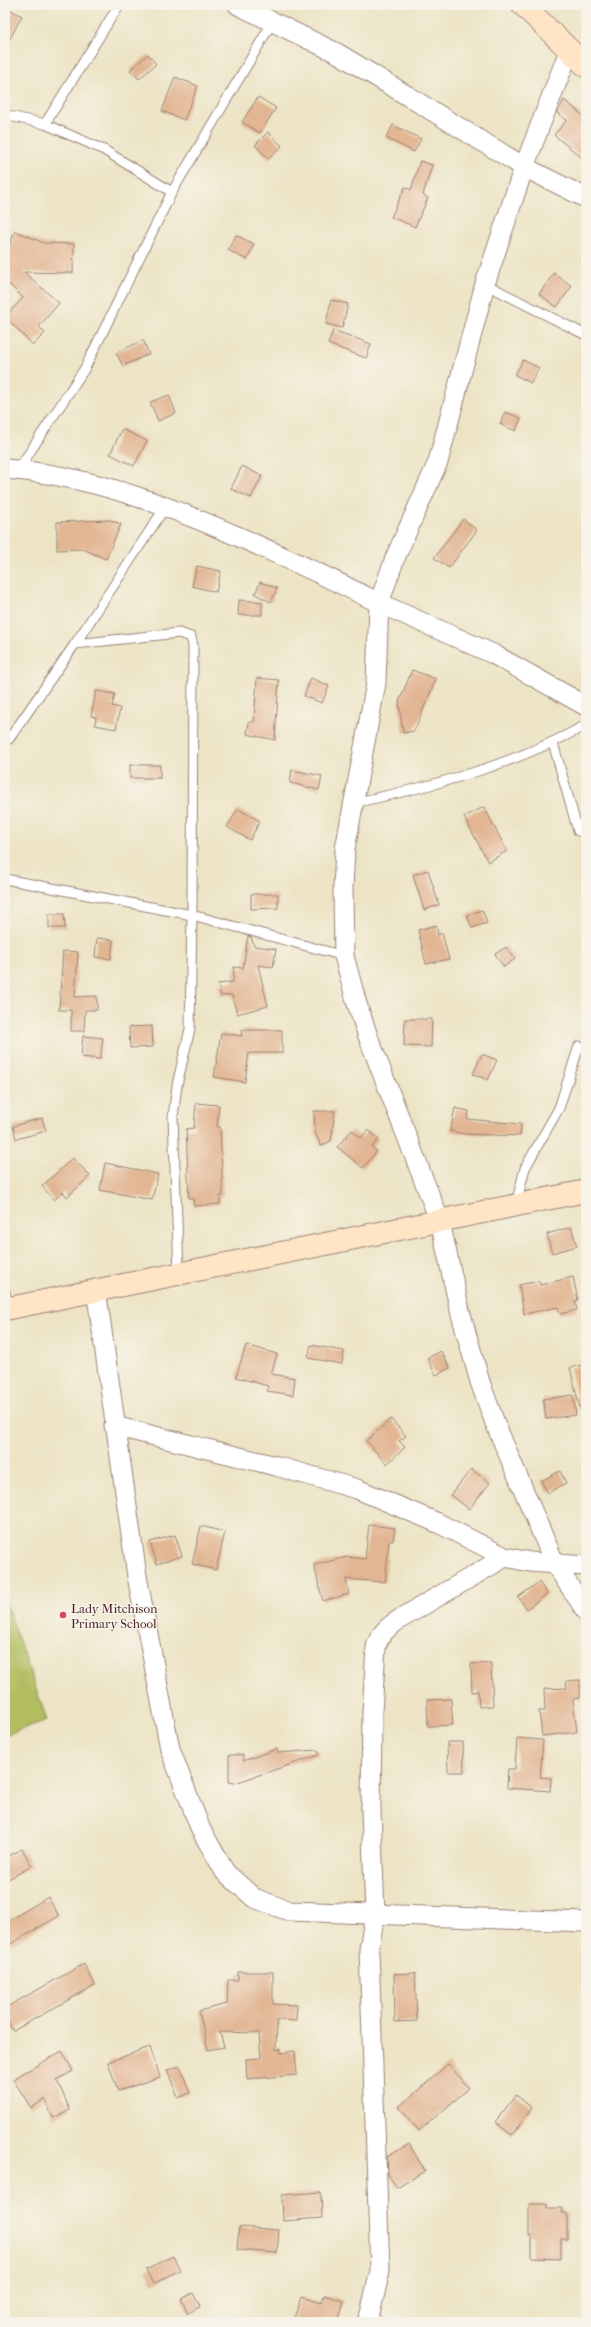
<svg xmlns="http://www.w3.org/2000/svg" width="591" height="2327" font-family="'IM FELL French Canon',serif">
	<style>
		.green { fill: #b1bd5f; stroke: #7e6e45 }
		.building { fill: #e2b693 }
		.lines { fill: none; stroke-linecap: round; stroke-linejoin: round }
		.lane-casing { stroke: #9b8278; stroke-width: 11 }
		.street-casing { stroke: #9b8278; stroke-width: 21 }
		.secondary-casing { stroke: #9b8278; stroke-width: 24 }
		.lane { stroke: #fff; stroke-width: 9 }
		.street { stroke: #fff; stroke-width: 19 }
		.secondary { stroke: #ffe4c6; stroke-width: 22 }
		.poi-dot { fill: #d1495b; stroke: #f7f3e8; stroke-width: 1.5 }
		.labels { text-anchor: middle; stroke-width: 3; stroke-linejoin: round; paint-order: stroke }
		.poi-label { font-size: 13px; fill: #4a1f2b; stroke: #f7f3e8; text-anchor: start }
	</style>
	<rect width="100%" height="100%" fill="#f7f3e8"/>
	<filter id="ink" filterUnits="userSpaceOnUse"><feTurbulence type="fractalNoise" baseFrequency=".025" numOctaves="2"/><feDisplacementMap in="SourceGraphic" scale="8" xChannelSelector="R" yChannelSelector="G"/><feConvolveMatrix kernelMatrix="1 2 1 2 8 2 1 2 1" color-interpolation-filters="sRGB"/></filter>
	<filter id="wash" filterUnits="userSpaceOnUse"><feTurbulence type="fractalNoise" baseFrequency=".012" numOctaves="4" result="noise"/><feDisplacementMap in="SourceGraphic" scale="16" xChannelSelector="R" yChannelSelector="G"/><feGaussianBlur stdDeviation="0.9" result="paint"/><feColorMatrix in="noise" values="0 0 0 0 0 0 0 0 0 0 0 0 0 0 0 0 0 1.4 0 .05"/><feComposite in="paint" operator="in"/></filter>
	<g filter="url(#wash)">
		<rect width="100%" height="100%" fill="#ece4c5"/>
		<polygon class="green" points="5,1601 47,1720 5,1735"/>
		<g id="blocks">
			<g class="building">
				<polygon points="5,7 22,16 5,48"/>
				<polygon points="148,54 156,64 139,79 130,70"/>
				<polygon points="175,77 198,86 184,120 162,111"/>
				<polygon points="258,97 276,108 260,133 242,122"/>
				<polygon points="564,100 586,118 586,161 554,135 567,120 557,113"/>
				<polygon points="393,125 421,139 414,152 386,138"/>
				<polygon points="268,132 282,146 269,159 255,145"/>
				<polygon points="420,161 432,165 423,195 428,198 415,227 391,217 405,187 411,190"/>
				<polygon points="15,231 44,243 74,244 73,273 24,272 59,303 39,327 45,333 33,345 5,317 23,298 5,280 5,255"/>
				<polygon points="236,235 254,244 247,260 228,250"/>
				<polygon points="554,273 572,286 557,307 539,294"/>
				<polygon points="331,300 348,304 342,328 326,324"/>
				<polygon points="333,330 371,344 366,358 328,344"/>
				<polygon points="143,340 149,354 123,366 116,353"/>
				<polygon points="523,360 539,368 531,383 515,375"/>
				<polygon points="169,395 176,413 158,421 150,402"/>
				<polygon points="505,412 521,418 516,431 500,424"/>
				<polygon points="122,429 147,441 134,466 110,454"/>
				<polygon points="242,466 262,476 251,498 231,489"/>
				<polygon points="463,519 477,530 449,568 434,558"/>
				<polygon points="109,520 121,524 106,559 83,549 57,550 57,522"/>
				<polygon points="197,566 221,571 216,592 192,586"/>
				<polygon points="260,582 277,588 271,602 255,594"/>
				<polygon points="239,600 262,602 262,615 238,615"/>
				<polygon points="412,670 436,679 414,731 403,733 399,702"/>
				<polygon points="257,678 279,680 275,740 247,734 249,722 254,722"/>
				<polygon points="311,678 329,686 322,703 304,696"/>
				<polygon points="96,691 115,694 112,706 120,708 116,729 95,725 96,717 91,716"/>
				<rect x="130" y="765" width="30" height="13"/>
				<polygon points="292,770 322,776 319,790 290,783"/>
				<polygon points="484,807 507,851 488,862 464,817"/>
				<polygon points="238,809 260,821 250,840 227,827"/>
				<polygon points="428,870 439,905 424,910 413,875"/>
				<polygon points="251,894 278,894 278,908 251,909"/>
				<polygon points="482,910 487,923 472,928 467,915"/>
				<polygon points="49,914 64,914 65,928 49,928"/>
				<polygon points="436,925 438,935 442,933 449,959 426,964 418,930"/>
				<polygon points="248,936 251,937 254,946 276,949 273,967 258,965 268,1006 237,1014 232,995 221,996 218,984 233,982 234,967 243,968"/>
				<polygon points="97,938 113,940 111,959 95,957"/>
				<polygon points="506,947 515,959 504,967 495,954"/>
				<polygon points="63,951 78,952 75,997 97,996 97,1010 85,1010 84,1031 71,1031 71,1010 59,1010"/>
				<polygon points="405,1019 432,1019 431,1047 404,1046"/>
				<polygon points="152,1026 153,1047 130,1048 129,1027"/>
				<polygon points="241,1030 282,1030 282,1053 249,1053 245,1082 214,1077 221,1033 242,1036"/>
				<polygon points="83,1036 103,1038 100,1059 81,1057"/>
				<polygon points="482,1054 497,1060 488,1080 473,1074"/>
				<polygon points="196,1103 219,1105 217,1127 220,1127 223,1196 220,1196 220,1204 194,1206 193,1198 189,1198 186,1129 194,1128"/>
				<polygon points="455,1108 469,1111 467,1119 521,1124 520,1136 464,1134 450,1131"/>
				<polygon points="314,1111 335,1111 331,1141 321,1146 315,1132"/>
				<polygon points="42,1118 46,1131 16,1139 13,1126"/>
				<polygon points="352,1130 361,1138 368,1130 379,1139 372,1147 377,1151 363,1168 337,1147"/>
				<polygon points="73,1158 90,1176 67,1197 63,1192 54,1200 42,1186"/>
				<polygon points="105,1163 158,1174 152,1200 100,1190"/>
				<polygon points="571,1227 577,1246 552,1253 547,1234"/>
				<polygon points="573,1277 578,1300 575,1301 577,1310 560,1314 558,1307 524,1314 519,1285 539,1281 540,1285"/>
				<polygon points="246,1345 277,1354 271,1374 295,1378 293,1395 267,1391 268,1386 236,1377"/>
				<polygon points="311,1345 344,1351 342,1364 308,1358"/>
				<polygon points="441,1351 450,1368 436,1375 427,1358"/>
				<polygon points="586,1364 586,1412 581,1412 570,1368"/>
				<polygon points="573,1395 576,1415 546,1419 543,1399"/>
				<polygon points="391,1419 406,1436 399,1441 405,1447 387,1464 366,1441"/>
				<polygon points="471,1469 490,1483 469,1509 451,1495"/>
				<polygon points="560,1471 566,1483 548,1493 541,1481"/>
				<polygon points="369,1525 395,1528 393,1541 389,1541 385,1582 346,1579 349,1594 323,1601 314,1565 347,1557 365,1559"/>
				<polygon points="201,1526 225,1532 216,1570 192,1564"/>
				<polygon points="175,1535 182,1556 157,1564 150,1542"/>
				<polygon points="539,1582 547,1594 527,1609 518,1597"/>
				<polygon points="491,1663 493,1706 479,1707 478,1691 472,1692 471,1664"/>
				<polygon points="580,1680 580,1698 573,1699 577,1732 542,1736 539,1711 545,1711 544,1689 567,1688 566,1681"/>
				<polygon points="451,1699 453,1725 428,1726 427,1700"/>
				<polygon points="517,1738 543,1740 540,1777 551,1778 550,1791 507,1788 508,1769 515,1769"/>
				<polygon points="447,1742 463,1742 464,1772 448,1772"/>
				<polygon points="277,1749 278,1753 318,1750 319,1755 235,1783 229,1782 229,1755 243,1755 243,1761"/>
				<polygon points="22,1849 32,1866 5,1881 5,1858"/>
				<polygon points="48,1897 59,1916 5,1947 5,1923"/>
				<polygon points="84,1964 95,1985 13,2031 5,2017 5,2008"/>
				<polygon points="238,1972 273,1972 273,2004 297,2005 296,2021 277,2020 276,2050 281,2049 281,2053 295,2051 297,2075 247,2079 246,2059 261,2058 259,2033 220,2032 224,2047 208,2050 199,2011 227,2004 228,1980 238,1980"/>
				<polygon points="415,1973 417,2021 395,2022 394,1974"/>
				<polygon points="150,2047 160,2077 118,2091 108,2062"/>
				<polygon points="62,2051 73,2071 57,2080 70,2110 53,2118 45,2099 31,2108 13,2079"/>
				<polygon points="448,2064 469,2088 419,2131 399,2107"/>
				<polygon points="180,2066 190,2093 178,2098 167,2070"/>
				<polygon points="516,2095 532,2108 512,2135 495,2122"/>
				<polygon points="409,2144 425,2171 397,2188 388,2174 387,2157"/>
				<polygon points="321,2192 322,2218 283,2221 282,2195"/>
				<polygon points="529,2204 547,2204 547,2208 563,2208 562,2213 567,2213 567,2239 561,2239 561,2259 532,2258 532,2236 529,2236"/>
				<polygon points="239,2227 279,2230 277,2253 237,2250"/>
				<polygon points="173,2256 180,2270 153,2284 146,2270"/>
				<polygon points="193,2293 200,2307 188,2313 181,2299"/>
				<polygon points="324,2295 344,2301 338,2322 293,2322 301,2297 322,2303"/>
			</g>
		</g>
	</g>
	<g filter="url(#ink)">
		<use href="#blocks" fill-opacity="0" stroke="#9b8278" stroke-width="1"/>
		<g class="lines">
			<g class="lane-casing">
				<g id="lane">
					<polyline points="5,115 45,124 119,5"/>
					<polyline points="172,192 273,21"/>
					<polyline points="485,284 586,335"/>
					<polyline points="18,470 85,368 172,192 104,150 45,124"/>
					<polyline points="75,644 179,633 191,637 193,646 192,915 344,956"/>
					<polyline points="9,739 75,644 166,506"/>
					<polyline points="553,743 578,831"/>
					<path d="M353 803C434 786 514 765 586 725"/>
					<polyline points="5,879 192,915 190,1029 177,1085 173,1117 179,1272"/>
					<polyline points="516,1204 525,1168 559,1108 579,1046"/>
					<polyline points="5,1292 9,1308"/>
				</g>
			</g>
			<g class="street-casing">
				<g id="street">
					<polyline points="238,5 339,54 524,167 586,198"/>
					<polyline points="569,51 524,167 485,284 438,462 395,558 379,603 493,654 586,706"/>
					<path d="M5 469C88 475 161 503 237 536 285 557 332 579 379 603L376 683 345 849 343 888 344 956 357 1004 369 1039 440 1222 460 1311 480 1382 495 1423 555 1564 586 1611"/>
					<polyline points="96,1289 137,1576 170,1749 201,1830 225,1872 254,1898 289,1911 586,1922"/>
					<polyline points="114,1426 276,1466 357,1489 438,1523 505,1557 530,1562 586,1566"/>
					<path d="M368 2322 380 2271 369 1949 375 1914 371 1810 372 1713 376 1647C380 1633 388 1627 400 1619L505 1557"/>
				</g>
			</g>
			<g class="secondary-casing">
				<g id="secondary">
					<polyline points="523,5 586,66"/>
					<polyline points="5,1309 586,1191"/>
				</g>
			</g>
			<use href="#lane" class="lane"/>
			<use href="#street" class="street"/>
			<use href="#secondary" class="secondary"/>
		</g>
	</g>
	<circle class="poi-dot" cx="63" cy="1615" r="4"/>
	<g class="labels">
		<g class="poi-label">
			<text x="71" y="1613">Lady Mitchison<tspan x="71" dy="15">Primary School</tspan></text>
		</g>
	</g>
	<rect width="591" height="2327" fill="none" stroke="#f7f3e8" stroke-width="20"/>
</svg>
